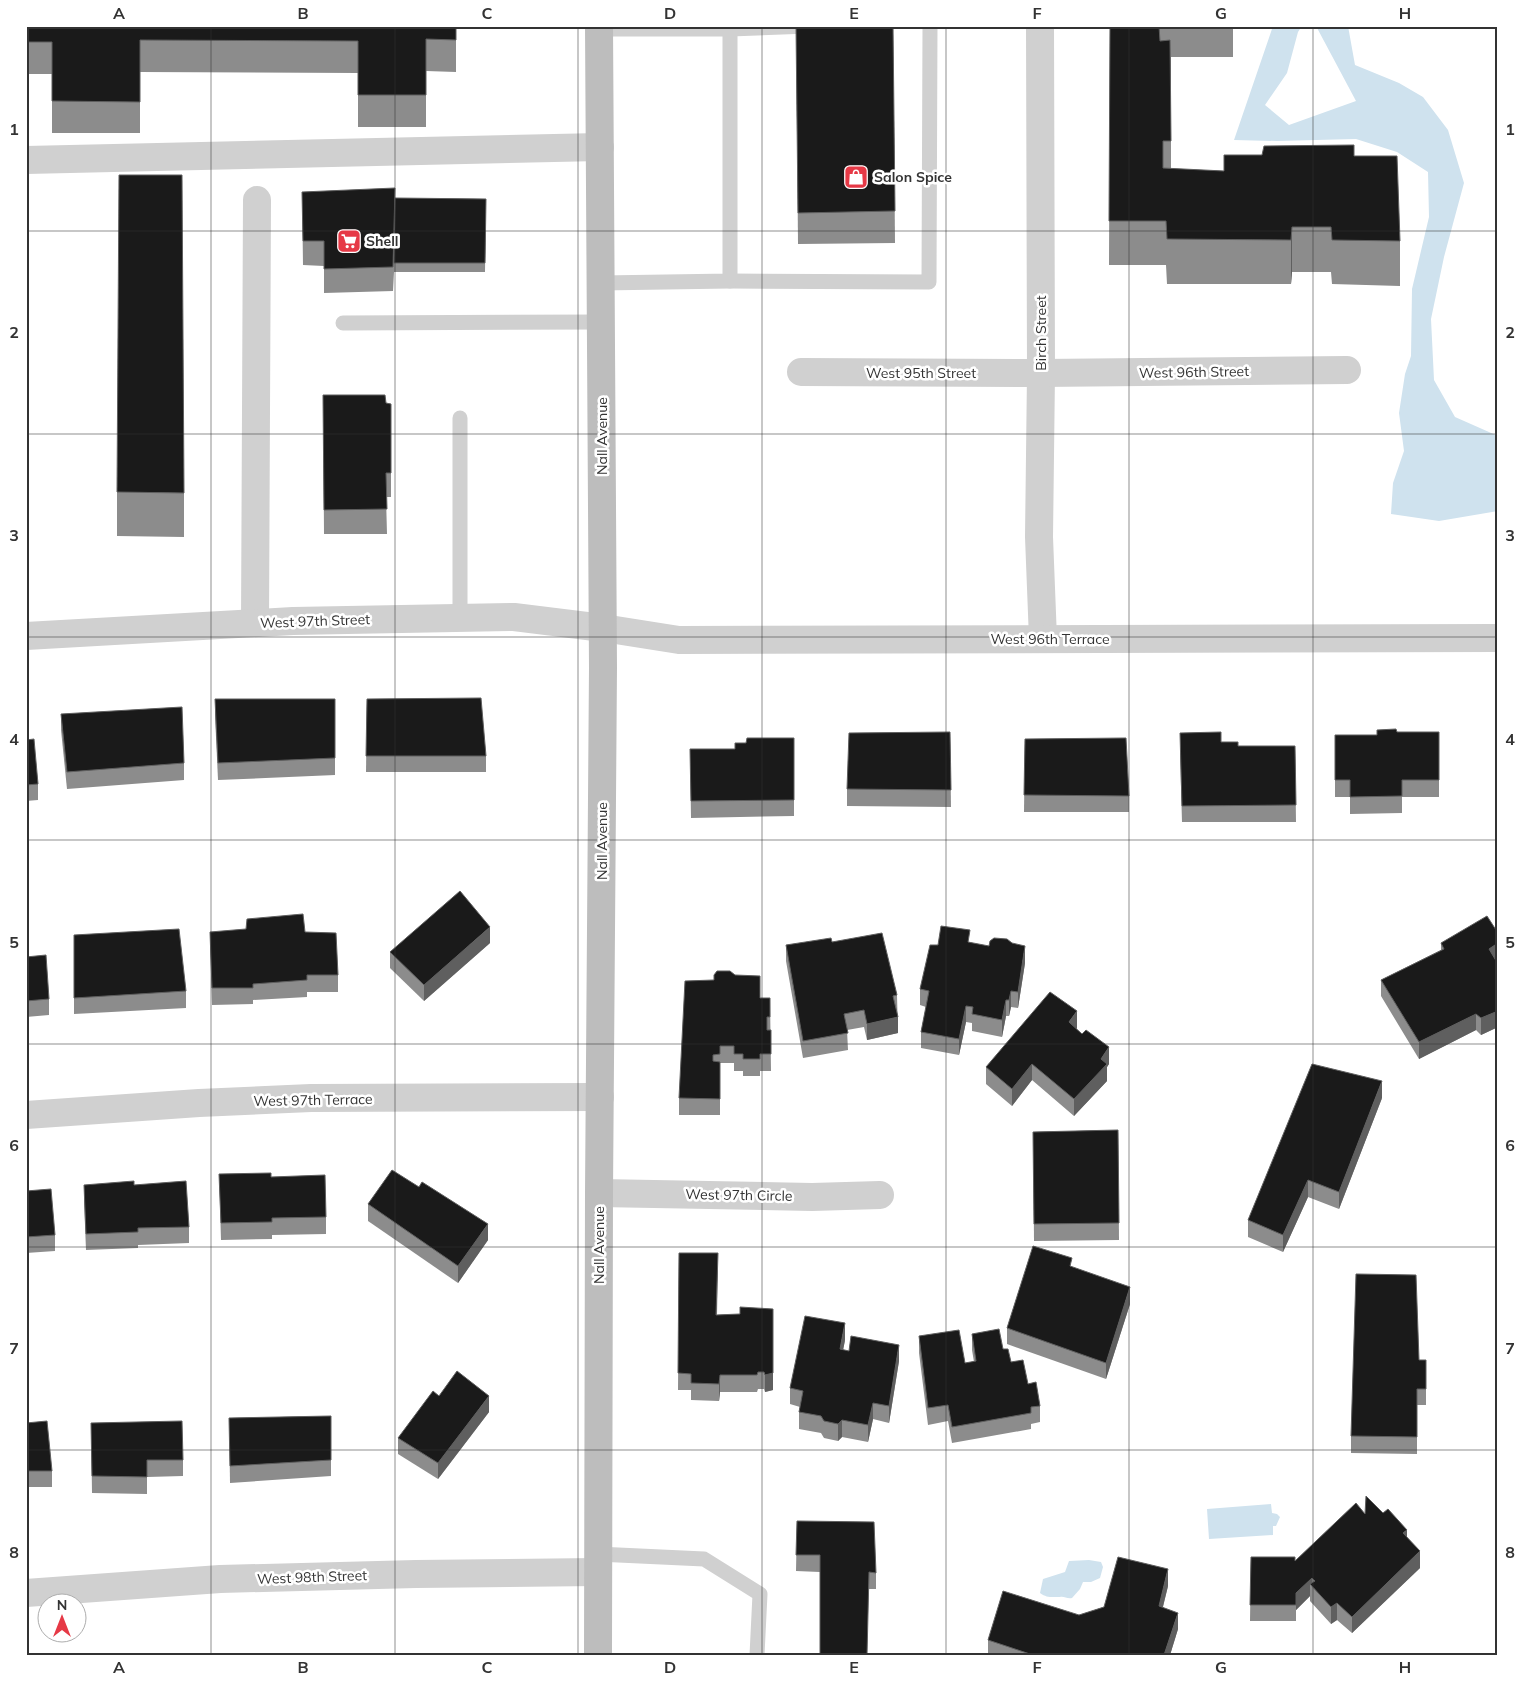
<svg xmlns="http://www.w3.org/2000/svg" width="1524" height="1681" font-family="Mulish,sans-serif">
	<style>
		.water { fill: #cfe2ee }
		.lines { fill: none; stroke-linecap: round; stroke-linejoin: round }
		.lane { stroke: #d0d0d0; stroke-width: 15 }
		.street { stroke: #d0d0d0; stroke-width: 28 }
		.secondary { stroke: #bdbdbd; stroke-width: 28 }
		.wall { fill: #8c8c8c }
		.shaded-wall { fill: #5f5f5f }
		.building { fill: #1a1a1a; stroke: #5f5f5f }
		.grid { fill: none; stroke: #333; stroke-width: 1; stroke-opacity: 0.55 }
		.labels { text-anchor: middle; stroke-width: 5; stroke-linejoin: round; paint-order: stroke }
		.poi-label { font-size: 14px; font-weight: bold; fill: #333; stroke: #fff; text-anchor: start }
		.street-label { font-size: 14px; fill: #333; stroke: #fff }
		.neatline { fill: none; stroke: #333; stroke-width: 2 }
		.grid-label { font-size: 16px; text-anchor: middle; font-weight: bold; fill: #333 }
	</style>
	<rect width="100%" height="100%" fill="#fff"/>
	<g class="water">
		<polygon points="1273,26 1302,26 1298,32 1287,73 1265,105 1289,125 1356,101 1316,26 1348,26 1355,65 1399,83 1423,97 1448,130 1464,183 1444,257 1431,319 1434,380 1455,417 1498,436 1498,511 1439,521 1391,514 1393,483 1404,451 1399,413 1405,374 1411,356 1412,289 1429,217 1428,172 1397,152 1356,139 1277,141 1234,140"/>
		<polygon points="1271,1504 1272,1513 1277,1514 1280,1517 1276,1526 1273,1526 1273,1535 1209,1539 1207,1509"/>
		<path d="M1089 1560 1101 1562 1103 1567 1100 1578 1091 1582H1083L1080 1589 1072 1598C1067 1599 1064 1596 1060 1597 1051 1597 1047 1598 1040 1593L1043 1579 1065 1572 1069 1561Z"/>
	</g>
	<g class="lines">
		<g class="lane">
			<polyline points="599,29 730,29 809,26"/>
			<polyline points="730,281 929,282 930,26"/>
			<polyline points="601,283 730,281 730,26"/>
			<polyline points="343,323 601,322"/>
			<polyline points="460,418 460,617"/>
			<polyline points="597,1554 704,1559 760,1594 757,1655"/>
		</g>
		<g class="street">
			<polyline points="1040,26 1041,373 1039,537 1043,639"/>
			<polyline points="26,160 600,147"/>
			<polyline points="801,372 1041,373 1347,370"/>
			<polyline points="255,623 257,200"/>
			<polyline points="26,636 293,621 514,617 603,628 679,640 1498,638"/>
			<polyline points="26,1115 199,1103 311,1098 600,1097"/>
			<polyline points="599,1193 812,1197 880,1195"/>
			<polyline points="26,1593 220,1579 416,1574 597,1572"/>
		</g>
		<polyline class="secondary" points="598,1655 599,1193 603,667 599,26"/>
	</g>
	<g class="wall">
		<polygon points="26,26 456,26 456,72 426,71 426,127 358,127 358,73 140,72 140,133 52,133 52,74 27,74 27,69 26,69"/>
		<polygon points="796,26 893,26 895,243 798,244"/>
		<polygon points="1110,26 1233,26 1233,57 1171,57 1171,169 1224,171 1354,156 1400,241 1400,286 1332,284 1331,272 1292,272 1291,284 1167,284 1166,265 1109,265"/>
		<polygon points="302,192 395,198 486,199 485,272 394,272 393,291 324,293 324,266 303,265"/>
		<polygon points="323,395 391,404 391,497 386,497 387,534 324,534"/>
		<polygon points="117,492 184,493 184,537 117,536"/>
		<polygon points="215,699 335,699 335,775 218,780 215,716"/>
		<polygon points="367,699 486,756 486,772 366,772"/>
		<polygon points="61,714 184,763 184,780 67,789 61,730"/>
		<polygon points="950,732 951,807 847,806 847,789"/>
		<polygon points="1397,732 1439,732 1439,797 1402,797 1402,813 1350,814 1350,797 1335,797 1335,735 1377,735"/>
		<polygon points="794,738 794,816 691,818 690,749 735,749 746,743"/>
		<polygon points="1025,739 1129,796 1129,812 1024,812"/>
		<polygon points="26,740 38,784 38,800 26,801"/>
		<polygon points="1221,742 1238,746 1295,746 1296,822 1182,822 1180,750"/>
		<polygon points="210,932 305,932 338,975 338,992 307,992 307,997 253,1000 253,1004 212,1005"/>
		<polygon points="1498,933 1498,960 1496,961 1498,964 1498,1027 1481,1035 1476,1030 1419,1059 1381,996 1381,980 1441,950 1441,943"/>
		<polygon points="74,935 186,991 186,1008 74,1014"/>
		<polygon points="832,942 897,995 898,1033 867,1040 864,1027 847,1030 848,1050 803,1058 786,961 786,945"/>
		<polygon points="970,942 1025,963 1018,1008 1011,1007 1009,1016 1006,1016 1002,1037 972,1031 972,1023 966,1022 959,1055 921,1048 921,1032 926,1007 920,1005 920,989 938,945"/>
		<polygon points="490,943 424,1001 390,968 390,952"/>
		<polygon points="26,957 49,999 49,1015 26,1017"/>
		<polygon points="714,980 760,998 770,998 771,1071 760,1071 760,1076 743,1076 743,1071 734,1071 734,1063 720,1063 720,1115 679,1115 679,1098"/>
		<polygon points="1077,1028 1076,1029 1109,1064 1107,1067 1107,1081 1074,1116 1032,1080 1012,1106 986,1084 986,1067"/>
		<polygon points="1382,1098 1339,1209 1308,1197 1283,1252 1248,1237 1248,1220"/>
		<polygon points="1118,1130 1119,1240 1034,1241 1033,1132"/>
		<polygon points="219,1174 271,1177 326,1217 326,1234 272,1235 272,1239 221,1240"/>
		<polygon points="84,1185 134,1185 189,1227 189,1243 138,1245 138,1248 86,1250 84,1201"/>
		<polygon points="419,1187 488,1240 458,1283 368,1221 368,1204"/>
		<polygon points="26,1191 55,1235 55,1251 26,1253"/>
		<polygon points="679,1253 718,1270 717,1315 740,1314 773,1390 765,1392 764,1389 758,1389 757,1392 720,1392 719,1401 691,1400 691,1390 678,1390"/>
		<polygon points="1072,1267 1130,1304 1106,1379 1007,1344 1007,1328"/>
		<polygon points="972,1334 1003,1349 1011,1362 1028,1384 1040,1406 1040,1422 1031,1424 1031,1429 952,1443 948,1421 928,1425 919,1353 919,1336 965,1363 974,1362 972,1350"/>
		<polygon points="845,1340 843,1350 899,1361 889,1423 873,1419 868,1442 842,1437 838,1441 824,1438 821,1433 799,1429 799,1412 800,1407 790,1404 790,1388"/>
		<polygon points="1419,1360 1426,1360 1426,1405 1417,1405 1417,1454 1351,1453 1351,1436"/>
		<polygon points="439,1396 489,1412 438,1479 398,1454 398,1438"/>
		<polygon points="331,1416 331,1476 230,1483 229,1418"/>
		<polygon points="26,1423 52,1471 52,1487 26,1487"/>
		<polygon points="91,1423 183,1460 183,1476 147,1477 147,1494 92,1493"/>
		<polygon points="1365,1514 1407,1538 1420,1568 1352,1633 1337,1620 1331,1624 1310,1601 1310,1596 1296,1610 1296,1621 1250,1621 1251,1557 1295,1561"/>
		<polygon points="797,1521 876,1573 876,1589 869,1589 820,1572 796,1571"/>
		<polygon points="1168,1586 1163,1607 1178,1629 1170,1655 988,1655 988,1640 1079,1615"/>
	</g>
	<g class="shaded-wall">
		<polygon points="1292,227 1292,272 1291,284 1291,240"/>
		<polygon points="490,927 490,943 424,1001 424,985"/>
		<polygon points="1498,943 1498,960 1489,965 1489,949"/>
		<polygon points="1025,946 1025,963 1018,1008 1018,992"/>
		<polygon points="1011,991 1011,1007 1009,1016 1009,1000"/>
		<polygon points="1006,1000 1006,1016 1002,1037 1002,1020"/>
		<polygon points="966,1006 966,1022 959,1055 959,1039"/>
		<polygon points="1077,1011 1077,1028 1069,1039 1069,1022"/>
		<polygon points="1498,1011 1498,1027 1481,1035 1481,1018"/>
		<polygon points="1476,1014 1476,1030 1419,1059 1419,1042"/>
		<polygon points="898,1017 898,1033 867,1040 867,1024"/>
		<polygon points="1109,1047 1109,1064 1107,1067 1107,1081 1074,1116 1074,1099 1101,1059"/>
		<polygon points="1032,1064 1032,1080 1012,1106 1012,1089"/>
		<polygon points="1382,1081 1382,1098 1339,1209 1339,1192"/>
		<polygon points="1308,1180 1308,1197 1283,1252 1283,1235"/>
		<polygon points="488,1224 488,1240 458,1283 458,1266"/>
		<polygon points="1130,1287 1130,1304 1106,1379 1106,1363"/>
		<polygon points="845,1323 845,1340 840,1366 840,1349"/>
		<polygon points="773,1325 773,1390 765,1392 765,1375"/>
		<polygon points="899,1345 899,1361 889,1423 889,1406"/>
		<polygon points="720,1375 720,1392 719,1401 719,1384"/>
		<polygon points="489,1396 489,1412 438,1479 438,1463"/>
		<polygon points="873,1403 873,1419 868,1442 868,1425"/>
		<polygon points="842,1420 842,1437 838,1441 838,1424"/>
		<polygon points="1407,1530 1407,1547 1403,1533"/>
		<polygon points="1420,1551 1420,1568 1352,1633 1352,1617"/>
		<polygon points="1168,1569 1168,1586 1159,1622 1159,1606"/>
		<polygon points="1312,1578 1312,1586 1310,1584 1310,1596 1296,1610 1296,1593"/>
		<polygon points="1337,1603 1337,1620 1331,1624 1331,1607"/>
		<polygon points="1178,1613 1178,1629 1170,1655 1164,1655"/>
	</g>
	<g class="building">
		<polygon points="26,26 456,26 456,40 426,39 426,95 358,95 358,41 140,40 140,102 52,101 52,42 27,42 27,37 26,37"/>
		<polygon points="796,26 893,26 895,211 798,213"/>
		<polygon points="1110,26 1159,26 1160,41 1170,40 1171,141 1163,141 1163,168 1224,171 1224,155 1262,155 1264,146 1354,145 1354,156 1397,156 1400,241 1332,240 1331,227 1292,227 1291,240 1167,239 1166,221 1109,221"/>
		<polygon points="119,175 182,175 184,493 117,492"/>
		<polygon points="395,188 393,267 324,269 324,241 303,241 302,192"/>
		<polygon points="395,198 486,199 485,263 394,263"/>
		<polygon points="323,395 385,395 386,403 391,404 391,473 386,473 387,509 324,510"/>
		<polygon points="481,698 486,756 366,756 367,699"/>
		<polygon points="215,699 335,699 335,758 218,763"/>
		<polygon points="182,707 184,763 67,772 61,714"/>
		<polygon points="1396,729 1397,732 1439,732 1439,780 1402,780 1402,796 1350,797 1350,780 1335,780 1335,735 1377,735 1377,730"/>
		<polygon points="950,732 951,790 847,789 849,733"/>
		<polygon points="1221,732 1221,742 1238,742 1238,746 1295,746 1296,805 1182,806 1180,733"/>
		<polygon points="747,738 794,738 794,800 691,801 690,749 735,749 735,743 746,743"/>
		<polygon points="1126,738 1129,796 1024,795 1025,739"/>
		<polygon points="34,739 38,784 26,785 26,740"/>
		<polygon points="460,891 490,927 424,985 390,952"/>
		<polygon points="303,914 305,932 336,933 338,975 307,975 307,980 253,984 253,988 212,988 210,932 246,929 247,919"/>
		<polygon points="1487,916 1498,933 1498,943 1489,949 1498,964 1498,1011 1481,1018 1476,1014 1419,1042 1381,980 1444,949 1441,943"/>
		<polygon points="941,926 970,930 968,942 989,946 990,941 994,938 1007,939 1012,943 1025,946 1018,992 1011,991 1009,1000 1006,1000 1002,1020 972,1014 973,1007 966,1006 959,1039 921,1032 929,991 920,989 930,945 938,945"/>
		<polygon points="179,929 186,991 74,998 74,935"/>
		<polygon points="882,933 897,995 893,996 898,1017 867,1024 864,1010 844,1014 848,1033 803,1041 786,945 831,938 832,942"/>
		<polygon points="46,955 49,999 26,1001 26,957"/>
		<polygon points="717,971 730,971 735,975 760,976 760,998 770,998 770,1017 767,1017 767,1030 771,1030 771,1054 760,1054 760,1059 743,1059 743,1054 734,1054 734,1046 720,1046 720,1054 713,1055 713,1061 720,1062 720,1099 679,1098 685,981 714,980 714,975"/>
		<polygon points="1050,992 1077,1011 1069,1022 1082,1034 1086,1030 1109,1047 1101,1059 1107,1064 1074,1099 1032,1064 1012,1089 986,1067"/>
		<polygon points="1312,1064 1382,1081 1339,1192 1308,1180 1283,1235 1248,1220"/>
		<polygon points="1118,1130 1119,1223 1034,1224 1033,1132"/>
		<polygon points="392,1170 419,1187 422,1182 488,1224 458,1266 368,1204"/>
		<polygon points="271,1173 271,1177 325,1175 326,1217 272,1218 272,1222 221,1223 219,1174"/>
		<polygon points="134,1181 134,1185 186,1181 189,1227 138,1228 138,1232 86,1234 84,1185"/>
		<polygon points="51,1189 55,1235 26,1237 26,1191"/>
		<polygon points="1033,1246 1072,1258 1070,1266 1130,1287 1106,1363 1007,1328"/>
		<polygon points="679,1253 718,1253 716,1315 740,1314 740,1307 773,1309 773,1373 765,1375 764,1372 758,1372 757,1375 720,1375 719,1384 691,1383 691,1374 678,1373"/>
		<polygon points="1356,1274 1416,1275 1419,1360 1426,1360 1426,1389 1417,1389 1417,1437 1351,1436"/>
		<polygon points="805,1316 845,1323 840,1349 849,1351 851,1336 899,1345 889,1406 873,1403 868,1425 842,1420 838,1424 824,1421 821,1416 799,1412 803,1391 790,1388"/>
		<polygon points="999,1329 1003,1349 1008,1349 1011,1362 1023,1360 1028,1384 1036,1382 1040,1406 1031,1407 1031,1413 952,1427 948,1405 928,1408 919,1336 959,1330 965,1363 976,1361 972,1334"/>
		<polygon points="457,1371 489,1396 438,1463 398,1438 433,1391 439,1396"/>
		<polygon points="331,1416 331,1460 230,1466 229,1418"/>
		<polygon points="47,1421 52,1471 26,1471 26,1423"/>
		<polygon points="182,1421 183,1460 147,1460 147,1477 92,1476 91,1423"/>
		<polygon points="1366,1496 1383,1513 1388,1509 1407,1530 1403,1533 1420,1551 1352,1617 1337,1603 1331,1607 1310,1584 1315,1581 1312,1578 1296,1593 1296,1605 1250,1605 1251,1557 1295,1557 1295,1561 1356,1503 1365,1514"/>
		<polygon points="797,1521 874,1522 876,1573 869,1572 867,1655 820,1655 820,1555 796,1555"/>
		<polygon points="1118,1557 1168,1569 1159,1606 1178,1613 1164,1655 1033,1655 988,1640 1003,1591 1079,1615 1104,1607"/>
	</g>
	<path class="grid" d="M211 26V1655M395 26V1655M578 26V1655M762 26V1655M946 26V1655M1129 26V1655M1313 26V1655M26 231H1498M26 434H1498M26 637H1498M26 840H1498M26 1044H1498M26 1247H1498M26 1450H1498"/>
	<defs>
		<g id="shop-square" transform="scale(1.25)"><rect x="-9" y="-9" width="18" height="18" rx="4" fill="#e63946" stroke="#fff"/><path d="M-5-2.5h2.3a2.7 3.5 0 0 1 5.4 0H5L5.5 6h-11ZM-1.5-2.5h3a1.5 2.3 0 0 0-3 0Z" fill="#fff"/></g>
		<g id="supermarket-square" transform="scale(1.25)"><rect x="-9" y="-9" width="18" height="18" rx="4" fill="#e63946" stroke="#fff"/><path d="M-6-5.5h2.5l.6 2H6L4.5 2H-2.5L-4.4-4H-6ZM-1.5 3.2a1.3 1.3 0 1 0 .1 0ZM3 3.2a1.3 1.3 0 1 0 .1 0Z" fill="#fff"/></g>
	</defs>
	<g fill-rule="evenodd">
		<use href="#shop-square" x="856" y="177"/>
		<use href="#supermarket-square" x="349" y="241"/>
	</g>
	<g class="labels">
		<g class="poi-label">
			<text x="874" y="182">Salon Spice</text>
			<text x="366" y="246">Shell</text>
		</g>
		<g class="street-label">
			<text transform="translate(1041 333) rotate(-90)" y="5">Birch Street</text>
			<text transform="translate(1194 372) rotate(-1)" y="5">West 96th Street</text>
			<text x="921" y="378">West 95th Street</text>
			<text transform="translate(602 436) rotate(-90)" y="5">Nall Avenue</text>
			<text transform="translate(315 621) rotate(-2)" y="5">West 97th Street</text>
			<text x="1050" y="644">West 96th Terrace</text>
			<text transform="translate(602 841) rotate(-90)" y="5">Nall Avenue</text>
			<text transform="translate(313 1100) rotate(-1)" y="5">West 97th Terrace</text>
			<text transform="translate(739 1195) rotate(1)" y="5">West 97th Circle</text>
			<text transform="translate(599 1245) rotate(-90)" y="5">Nall Avenue</text>
			<text transform="translate(312 1577) rotate(-2)" y="5">West 98th Street</text>
		</g>
	</g>
	<rect width="1524" height="1681" fill="none" stroke="#ffffff" stroke-width="55"/>
	<g transform="translate(62 1618)"><circle r="24" fill="#ffffff" stroke="#adadad"/>
	<path d="M0-4L9 19L0 12L-9 19Z" fill="#e63946"/>
	<text y="-8" font-size="14" font-weight="bold" text-anchor="middle" fill="#333333">N</text>
	</g>
	<rect x="28" y="28" width="1468" height="1626" class="neatline"/>
	<g class="grid-label">
		<text x="119" y="19">A</text>
		<text x="303" y="19">B</text>
		<text x="487" y="19">C</text>
		<text x="670" y="19">D</text>
		<text x="854" y="19">E</text>
		<text x="1037" y="19">F</text>
		<text x="1221" y="19">G</text>
		<text x="1405" y="19">H</text>
		<text x="14" y="135">1</text>
		<text x="1510" y="135">1</text>
		<text x="14" y="338">2</text>
		<text x="1510" y="338">2</text>
		<text x="14" y="541">3</text>
		<text x="1510" y="541">3</text>
		<text x="14" y="745">4</text>
		<text x="1510" y="745">4</text>
		<text x="14" y="948">5</text>
		<text x="1510" y="948">5</text>
		<text x="14" y="1151">6</text>
		<text x="1510" y="1151">6</text>
		<text x="14" y="1354">7</text>
		<text x="1510" y="1354">7</text>
		<text x="14" y="1558">8</text>
		<text x="1510" y="1558">8</text>
		<text x="119" y="1673">A</text>
		<text x="303" y="1673">B</text>
		<text x="487" y="1673">C</text>
		<text x="670" y="1673">D</text>
		<text x="854" y="1673">E</text>
		<text x="1037" y="1673">F</text>
		<text x="1221" y="1673">G</text>
		<text x="1405" y="1673">H</text>
	</g>
</svg>
